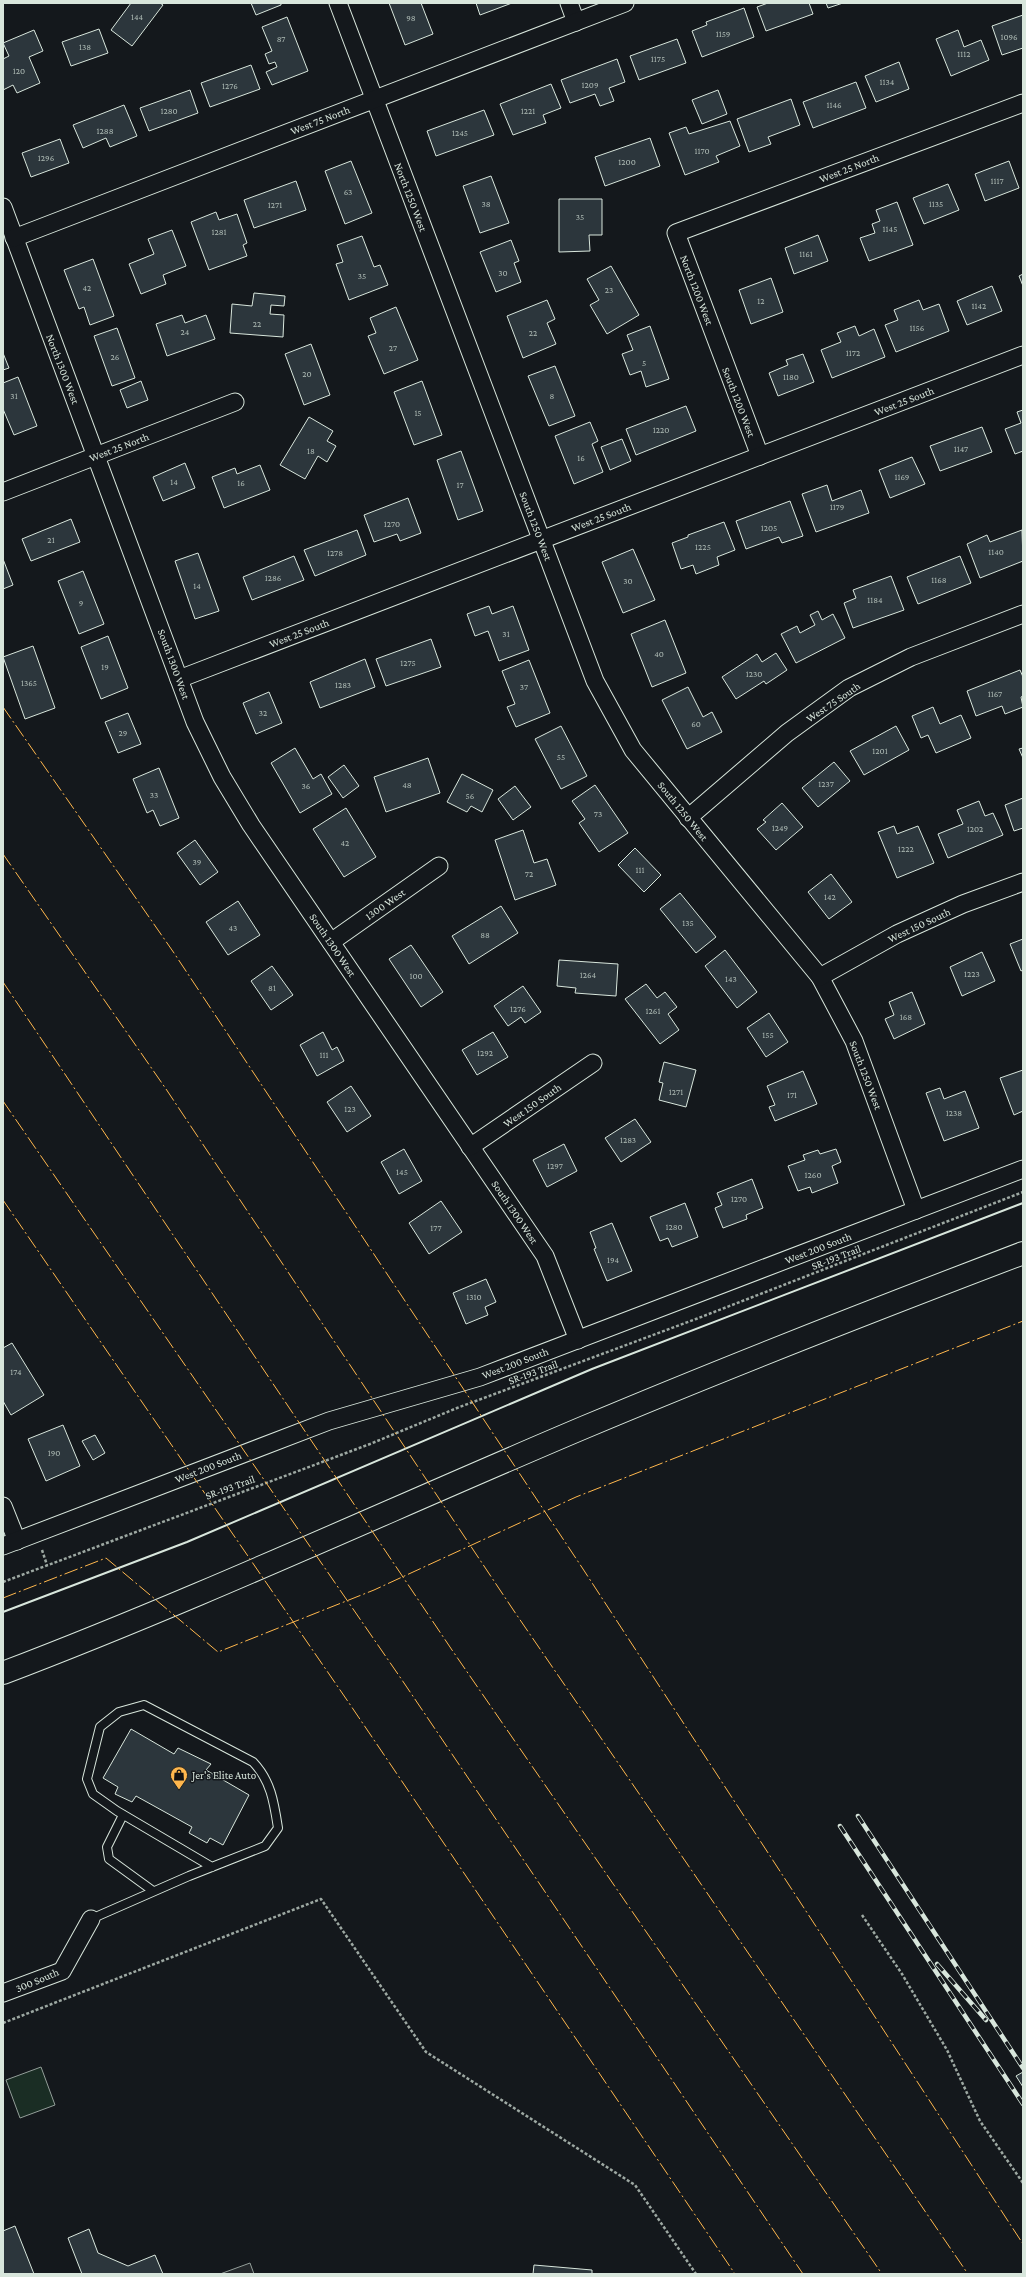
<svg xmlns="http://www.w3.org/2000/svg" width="1026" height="2277" font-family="'Crimson Pro',serif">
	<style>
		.green { fill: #1a2d24; stroke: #939e99 }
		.parking { fill: #24282b; stroke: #939e99 }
		.building { fill: #2c363c; stroke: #d8e6dc }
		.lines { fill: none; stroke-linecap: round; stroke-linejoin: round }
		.lane-casing { stroke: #d8e6dc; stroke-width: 10 }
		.street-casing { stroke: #d8e6dc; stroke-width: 19 }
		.primary-casing { stroke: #d8e6dc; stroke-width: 24 }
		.path { stroke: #9da8a2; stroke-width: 2.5; stroke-dasharray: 3 2; stroke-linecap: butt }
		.lane { stroke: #14181c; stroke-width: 8 }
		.street { stroke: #14181c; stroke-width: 17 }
		.primary { stroke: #14181c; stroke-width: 22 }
		.rail-casing { stroke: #d8e6dc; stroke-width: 4.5 }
		.rail { stroke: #14181c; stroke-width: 3; stroke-dasharray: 9; stroke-linecap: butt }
		.wall { stroke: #d8e6dc; stroke-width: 2 }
		.power { stroke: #ffb74d; stroke-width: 1; stroke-dasharray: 14 3 2 3; stroke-linecap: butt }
		.labels { text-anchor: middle; stroke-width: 3; stroke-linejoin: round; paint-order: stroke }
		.number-label { font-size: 9px; fill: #adbab4 }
		.street-label { font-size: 11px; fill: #d8e6dc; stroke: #14181c }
		.poi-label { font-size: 11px; fill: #d8e6dc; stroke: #14181c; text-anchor: start }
	</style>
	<rect width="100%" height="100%" fill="#14181c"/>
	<polygon class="green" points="41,2067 55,2105 20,2118 6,2080"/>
	<polygon class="parking" points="250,2263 254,2274 220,2274"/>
	<g class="building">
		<polygon points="131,3 160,3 163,5 132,46 111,30"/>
		<polygon points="251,3 281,3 281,5 256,15"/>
		<polygon points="389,3 421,3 433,34 405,45"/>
		<polygon points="476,3 512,3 480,15"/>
		<polygon points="768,3 809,3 813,14 766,31 757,7"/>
		<polygon points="826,3 843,3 828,8"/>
		<polygon points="744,8 754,37 702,57 692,31 707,25 706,22"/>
		<polygon points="1023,15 1023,48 1002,55 992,26"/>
		<polygon points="287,17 308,71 272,85 266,72 277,67 275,62 269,64 265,54 272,51 262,27"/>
		<polygon points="99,29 108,53 71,66 62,42"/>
		<polygon points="34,30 43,51 29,57 40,83 17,93 13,85 3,90 3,59 9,56 3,43"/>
		<polygon points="958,30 964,47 981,40 989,60 951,76 936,39"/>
		<polygon points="677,39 686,63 639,80 630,56"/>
		<polygon points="617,59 625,82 609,88 614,101 600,106 595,94 570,103 561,80"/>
		<polygon points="899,62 909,89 876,102 865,76"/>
		<polygon points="251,65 260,89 210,107 201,83"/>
		<polygon points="856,82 866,108 813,128 803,102"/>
		<polygon points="551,84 561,108 543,115 546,123 513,135 500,104"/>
		<polygon points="190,90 198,113 149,131 140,108"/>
		<polygon points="718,90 727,114 702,124 692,100"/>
		<polygon points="791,99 800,125 768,137 771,144 749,152 737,119"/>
		<polygon points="124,105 137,136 110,147 106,138 83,148 73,125"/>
		<polygon points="484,110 494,135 436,156 427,131"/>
		<polygon points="730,121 740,146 716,156 719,162 685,175 669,133 686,127 689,134"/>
		<polygon points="650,138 660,166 605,186 595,157"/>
		<polygon points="60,139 69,163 31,177 22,153"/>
		<polygon points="351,161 372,213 345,224 325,171"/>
		<polygon points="1009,161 1019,188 985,201 975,174"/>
		<polygon points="491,176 509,223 480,233 463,186"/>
		<polygon points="296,181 306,210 254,228 244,200"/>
		<polygon points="948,184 959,210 924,224 913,198"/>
		<polygon points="559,199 602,199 602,235 589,235 590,251 559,252"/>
		<polygon points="897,202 913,245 869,261 860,238 875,233 872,224 880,221 876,210"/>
		<polygon points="216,212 219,220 237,214 247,243 243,245 247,256 209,270 191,222"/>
		<polygon points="172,230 186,266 163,275 166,284 141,294 129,264 154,254 148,239"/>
		<polygon points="818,235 828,261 794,274 785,248"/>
		<polygon points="362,236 374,267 380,265 388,285 349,300 336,264 343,262 337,245"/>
		<polygon points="511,240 519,261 514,263 521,282 496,292 480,252"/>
		<polygon points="93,259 114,316 90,325 84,307 79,309 64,270"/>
		<polygon points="611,266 639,315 607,334 590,305 599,300 587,279"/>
		<polygon points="1023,274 1023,286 1019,276"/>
		<polygon points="771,278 783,312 751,324 739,290"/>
		<polygon points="992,286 1002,311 967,325 957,301"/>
		<polygon points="254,293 285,296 284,306 271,305 270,314 284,315 283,337 230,333 232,304 252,306"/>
		<polygon points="547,300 555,319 547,323 556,344 523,358 507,316"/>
		<polygon points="919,300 923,310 939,304 949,331 896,352 885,325 898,320 894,310"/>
		<polygon points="396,307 418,360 384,374 368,336 376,333 370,318"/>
		<polygon points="182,315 185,323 206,315 215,339 167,356 156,324"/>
		<polygon points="650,326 669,379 646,387 641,371 630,375 622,354 633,350 627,335"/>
		<polygon points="855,326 859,336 874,329 885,357 832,378 821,350 841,342 837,333"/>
		<polygon points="117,328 135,378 112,386 94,336"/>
		<polygon points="311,344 330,395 304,405 285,354"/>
		<polygon points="3,353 9,368 3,370"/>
		<polygon points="803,354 814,382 778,396 769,373 788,365 786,360"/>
		<polygon points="555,366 575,416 549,426 528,376"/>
		<polygon points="18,377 37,426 14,435 3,409 3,383"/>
		<polygon points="141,381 148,400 127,408 120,390"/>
		<polygon points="422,381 442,435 414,445 394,392"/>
		<polygon points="686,406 696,431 636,455 626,429"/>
		<polygon points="1023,410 1023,451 1015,454 1005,429 1021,423 1017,412"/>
		<polygon points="309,417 333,431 327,441 336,446 327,462 318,456 305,479 280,465"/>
		<polygon points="590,422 598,441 592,444 603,472 574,484 555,436"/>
		<polygon points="982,427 992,452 940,471 930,446"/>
		<polygon points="622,439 631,461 610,470 601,447"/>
		<polygon points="461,451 483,511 458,520 437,460"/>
		<polygon points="912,457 925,484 890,498 879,470"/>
		<polygon points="185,463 195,488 163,501 153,477"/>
		<polygon points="260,465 270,490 224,508 212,477 235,468 237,474"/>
		<polygon points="827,485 832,501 861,490 869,513 816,532 802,494"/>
		<polygon points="408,498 421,533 400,541 397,534 374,542 364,515"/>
		<polygon points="790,501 803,536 782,543 779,537 746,549 736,521"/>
		<polygon points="71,519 80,542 31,561 22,539"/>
		<polygon points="724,522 735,550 717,557 719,565 696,574 693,565 681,569 672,543 688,537 688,535"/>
		<polygon points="357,530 366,555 315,576 304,550"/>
		<polygon points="1022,530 1023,561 980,578 967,544 987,535 990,542"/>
		<polygon points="633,549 655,600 623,613 602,562"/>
		<polygon points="198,553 219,611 195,619 175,561"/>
		<polygon points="294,556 304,580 252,600 243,577"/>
		<polygon points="960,556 971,583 918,604 907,577"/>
		<polygon points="3,559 13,585 3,589"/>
		<polygon points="83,571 104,624 79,634 58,581"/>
		<polygon points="891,576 904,610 853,628 844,603 856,598 853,590"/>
		<polygon points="489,606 492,614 513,606 529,650 499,661 488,631 475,636 467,614"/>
		<polygon points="818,611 822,620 833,614 845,638 796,663 781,634 797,626 800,633 815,625 810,615"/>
		<polygon points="665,620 686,673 652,687 631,634"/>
		<polygon points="108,636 128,688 101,699 81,647"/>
		<polygon points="431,639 441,667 386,686 376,659"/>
		<polygon points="33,646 55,708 25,719 3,657"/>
		<polygon points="776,653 787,670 766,684 764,681 736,699 722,677 757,654 762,662"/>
		<polygon points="365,659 375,687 320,708 310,682"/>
		<polygon points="529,660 550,713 516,727 507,707 515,704 502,671"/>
		<polygon points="1020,670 1023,677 1023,696 1021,697 1023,707 1005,714 1002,706 976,716 967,691"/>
		<polygon points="688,687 703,717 712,712 722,732 687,749 662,700"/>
		<polygon points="269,692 282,723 256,734 243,703"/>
		<polygon points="933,707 940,724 961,715 971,738 936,753 928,735 921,738 912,716"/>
		<polygon points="128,713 141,744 118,753 105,722"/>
		<polygon points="561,726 587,776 561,789 535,739"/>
		<polygon points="896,726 909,750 864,775 850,751"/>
		<polygon points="295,748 313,779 321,774 332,794 300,813 271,763"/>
		<polygon points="1023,748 1023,758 1019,749"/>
		<polygon points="428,758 440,793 386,812 374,777"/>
		<polygon points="834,762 850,781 818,807 802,788"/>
		<polygon points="344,765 359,786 343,798 328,777"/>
		<polygon points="159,768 179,818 160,826 153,810 147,813 133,779"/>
		<polygon points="462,774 493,790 482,812 471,806 467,812 447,802"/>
		<polygon points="595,785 628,833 599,852 579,823 585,819 572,801"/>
		<polygon points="515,786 531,807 513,820 498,799"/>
		<polygon points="1023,798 1023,828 1014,831 1005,805"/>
		<polygon points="979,801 985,816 993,813 1003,835 948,858 938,834 963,824 957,810"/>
		<polygon points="782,803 803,827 776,850 757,829 766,822 763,820"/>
		<polygon points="346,808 376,857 344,877 313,829"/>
		<polygon points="894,826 897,834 918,826 934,863 897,878 878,832"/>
		<polygon points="523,830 534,863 547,859 556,885 515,900 495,840"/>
		<polygon points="195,840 218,872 200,885 177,853"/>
		<polygon points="635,848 661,875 644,892 618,865"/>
		<polygon points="831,874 852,902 829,919 808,892"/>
		<polygon points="680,893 716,937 696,953 660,909"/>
		<polygon points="238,901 260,935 228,955 206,922"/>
		<polygon points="501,906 518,933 469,964 452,936"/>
		<polygon points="1023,939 1023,970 1021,971 1010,944"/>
		<polygon points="411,945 443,992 421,1007 389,959"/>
		<polygon points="725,950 757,992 737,1008 705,966"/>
		<polygon points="982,952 995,981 962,996 950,967"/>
		<polygon points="559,960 618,964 616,996 575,993 576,988 557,986"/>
		<polygon points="272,966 293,995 271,1010 251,981"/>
		<polygon points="646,984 657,998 665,992 677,1007 668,1014 679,1030 660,1044 625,999"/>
		<polygon points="523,986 541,1012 525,1023 521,1017 508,1026 494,1006"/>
		<polygon points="912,992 925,1024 894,1039 885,1019 894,1015 889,1002"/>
		<polygon points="769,1013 788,1042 766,1057 747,1028"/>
		<polygon points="323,1032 332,1050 337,1047 344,1061 317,1076 300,1045"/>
		<polygon points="493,1032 508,1057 477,1075 462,1050"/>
		<polygon points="664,1062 696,1070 686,1107 659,1100 663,1083 659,1082"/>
		<polygon points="1023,1070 1023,1111 1014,1115 1000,1078"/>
		<polygon points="803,1071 817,1104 775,1121 769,1107 775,1105 767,1086"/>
		<polygon points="351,1086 371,1116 347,1132 327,1102"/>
		<polygon points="940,1088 944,1099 965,1091 979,1128 944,1141 926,1093"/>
		<polygon points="635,1119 651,1142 621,1162 605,1138"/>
		<polygon points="564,1144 577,1171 547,1187 533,1160"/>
		<polygon points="404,1149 422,1181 399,1194 381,1162"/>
		<polygon points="836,1149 841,1162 832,1166 838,1183 812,1193 810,1187 798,1191 788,1166 805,1160 803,1155 818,1150 820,1154"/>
		<polygon points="752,1179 763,1208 746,1215 747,1219 723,1228 715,1208 722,1205 717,1193"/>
		<polygon points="441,1201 462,1232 429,1254 409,1223"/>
		<polygon points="685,1203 698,1237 672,1247 668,1238 660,1241 650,1217"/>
		<polygon points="612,1223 632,1271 607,1281 594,1249 596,1248 590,1232"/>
		<polygon points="486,1279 496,1302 485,1307 488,1315 466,1324 453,1293"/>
		<polygon points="12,1343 44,1395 11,1415 3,1401 3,1348"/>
		<polygon points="63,1425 80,1466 46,1481 28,1439"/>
		<polygon points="95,1435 105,1453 93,1460 82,1441"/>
		<polygon points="131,1729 174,1754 178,1748 211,1764 206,1770 249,1795 223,1845 210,1838 207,1843 189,1833 192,1827 136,1796 132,1802 115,1794 118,1787 103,1778"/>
		<polygon points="1023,2072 1023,2087 1016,2076"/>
		<polygon points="15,2226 34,2274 3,2274 3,2231"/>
		<polygon points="89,2229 98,2253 128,2266 155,2255 163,2274 82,2274 68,2238"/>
		<polygon points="534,2265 592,2270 592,2274 533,2274"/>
	</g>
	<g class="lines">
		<g class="lane-casing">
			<g id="lane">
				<polyline points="123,1815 107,1847 109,1859 153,1891"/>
				<path d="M91 1919 189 1876 265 1846 278 1828C274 1802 271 1781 253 1762L144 1705 119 1712 100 1727 87 1779 93 1794 117 1811 212 1867"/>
			</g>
		</g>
		<g class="street-casing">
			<g id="street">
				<polyline points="338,3 595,681 633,750 820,977 854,1041 916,1210"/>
				<polyline points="569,3 576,22"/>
				<polyline points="3,207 195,722 222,777 251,825 545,1256 578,1340"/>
				<polyline points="14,238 625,3"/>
				<polyline points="760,456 676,233 1023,103"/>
				<polyline points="3,492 235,402"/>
				<polyline points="179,679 1023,355"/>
				<polyline points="688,818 787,733 849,688 911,657 1023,614"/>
				<polyline points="331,942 439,866"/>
				<polyline points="820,977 897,934 963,904 1023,882"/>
				<polyline points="470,1147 593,1063"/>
				<polyline points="3,1506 17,1541"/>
				<polyline points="3,1546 329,1421 480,1377 1023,1169"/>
				<polyline points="3,1993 62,1971 91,1919"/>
			</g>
		</g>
		<g class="primary-casing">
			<path id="primary" d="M3 1673C200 1598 391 1509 585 1427 730 1366 876 1309 1023 1253"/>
		</g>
		<g class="path">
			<polyline points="42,1550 47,1565"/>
			<polyline points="3,1582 370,1444 457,1408 696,1319 1023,1192"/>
			<polyline points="862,1915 902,1974 947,2050 980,2121 1023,2183"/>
			<polyline points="3,2023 321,1899 426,2052 635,2185 696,2274"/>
		</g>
		<use href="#lane" class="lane"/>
		<use href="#street" class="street"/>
		<use href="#primary" class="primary"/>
		<g class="rail-casing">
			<g id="rail">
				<polyline points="858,1816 1023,2068"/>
				<polyline points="840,1826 1023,2104"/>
				<polyline points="937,1964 986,2020"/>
			</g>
		</g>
		<use href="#rail" class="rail"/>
		<polyline class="wall" points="3,1612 187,1542 592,1369 1023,1203"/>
		<g class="power">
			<polyline points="3,707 174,953 407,1304 583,1569 1023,2244"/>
			<polyline points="3,854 166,1089 514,1611 968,2274"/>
			<polyline points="3,982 452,1650 882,2274"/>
			<polyline points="3,1101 402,1680 803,2274"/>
			<polyline points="3,1200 349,1703 735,2274"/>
			<polyline points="3,1598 106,1558 218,1652 374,1590 576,1497 1023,1321"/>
		</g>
	</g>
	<defs>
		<g id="shop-pin" transform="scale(0.9)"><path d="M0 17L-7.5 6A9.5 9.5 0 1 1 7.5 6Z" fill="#ffb74d" stroke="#14181c"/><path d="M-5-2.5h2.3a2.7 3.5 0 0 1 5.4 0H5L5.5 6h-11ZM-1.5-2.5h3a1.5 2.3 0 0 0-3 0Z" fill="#111"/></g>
	</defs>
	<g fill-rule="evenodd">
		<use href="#shop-pin" x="179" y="1775"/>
	</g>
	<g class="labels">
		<g class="number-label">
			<text x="137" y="20">144</text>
			<text x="411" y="21">98</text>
			<text x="723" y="37">1159</text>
			<text x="1009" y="40">1096</text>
			<text x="281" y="42">87</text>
			<text x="85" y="50">138</text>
			<text x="964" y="57">1112</text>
			<text x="658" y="62">1175</text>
			<text x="19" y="74">120</text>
			<text x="887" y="85">1134</text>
			<text x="590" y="88">1209</text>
			<text x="230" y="89">1276</text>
			<text x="834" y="108">1146</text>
			<text x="169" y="114">1280</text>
			<text x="528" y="114">1221</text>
			<text x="105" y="134">1288</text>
			<text x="460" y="136">1245</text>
			<text x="702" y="154">1170</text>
			<text x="46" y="161">1296</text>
			<text x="627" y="165">1200</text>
			<text x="997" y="184">1117</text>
			<text x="348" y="195">63</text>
			<text x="486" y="207">38</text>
			<text x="936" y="207">1135</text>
			<text x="275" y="208">1271</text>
			<text x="580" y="220">35</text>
			<text x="890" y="232">1145</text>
			<text x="219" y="235">1281</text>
			<text x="806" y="257">1161</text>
			<text x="503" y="276">30</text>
			<text x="362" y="279">35</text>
			<text x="87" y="291">42</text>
			<text x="609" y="293">23</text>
			<text x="761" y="304">12</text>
			<text x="979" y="309">1142</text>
			<text x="257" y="327">22</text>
			<text x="917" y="331">1156</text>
			<text x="185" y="335">24</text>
			<text x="533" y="336">22</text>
			<text x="393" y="351">27</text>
			<text x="853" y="356">1172</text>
			<text x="115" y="360">26</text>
			<text x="644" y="366">5</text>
			<text x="307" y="377">20</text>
			<text x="791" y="380">1180</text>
			<text x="14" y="399">31</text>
			<text x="552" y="399">8</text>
			<text x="418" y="416">15</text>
			<text x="661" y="433">1220</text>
			<text x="961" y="452">1147</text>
			<text x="311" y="454">18</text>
			<text x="581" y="461">16</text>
			<text x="902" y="480">1169</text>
			<text x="174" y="485">14</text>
			<text x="241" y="486">16</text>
			<text x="460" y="488">17</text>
			<text x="837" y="510">1179</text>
			<text x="392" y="527">1270</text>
			<text x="769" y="531">1205</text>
			<text x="51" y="543">21</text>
			<text x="703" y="550">1225</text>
			<text x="996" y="555">1140</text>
			<text x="335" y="556">1278</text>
			<text x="273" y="581">1286</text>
			<text x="939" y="583">1168</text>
			<text x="628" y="584">30</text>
			<text x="197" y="589">14</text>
			<text x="875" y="603">1184</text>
			<text x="81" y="606">9</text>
			<text x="506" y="637">31</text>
			<text x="659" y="657">40</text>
			<text x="408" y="666">1275</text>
			<text x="105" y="670">19</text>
			<text x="754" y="677">1230</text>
			<text x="29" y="686">1365</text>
			<text x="343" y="688">1283</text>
			<text x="524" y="690">37</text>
			<text x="995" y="697">1167</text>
			<text x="263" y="716">32</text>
			<text x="696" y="727">60</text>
			<text x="123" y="736">29</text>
			<text x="880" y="754">1201</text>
			<text x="561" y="760">55</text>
			<text x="826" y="787">1237</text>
			<text x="407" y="788">48</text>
			<text x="306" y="789">36</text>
			<text x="154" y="798">33</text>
			<text x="470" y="799">56</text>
			<text x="598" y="817">73</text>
			<text x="780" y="831">1249</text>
			<text x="975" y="832">1202</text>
			<text x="345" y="846">42</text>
			<text x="906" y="852">1222</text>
			<text x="197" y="865">39</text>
			<text x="640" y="873">111</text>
			<text x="529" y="877">72</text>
			<text x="830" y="900">142</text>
			<text x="688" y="926">135</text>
			<text x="233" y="931">43</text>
			<text x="485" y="938">88</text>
			<text x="972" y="977">1223</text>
			<text x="588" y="978">1264</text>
			<text x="416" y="979">100</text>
			<text x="731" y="982">143</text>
			<text x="272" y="991">81</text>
			<text x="518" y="1012">1276</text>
			<text x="653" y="1014">1261</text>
			<text x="906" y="1020">168</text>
			<text x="768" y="1038">155</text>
			<text x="485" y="1056">1292</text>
			<text x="324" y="1058">111</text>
			<text x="676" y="1095">1271</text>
			<text x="792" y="1098">171</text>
			<text x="350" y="1112">123</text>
			<text x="954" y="1116">1238</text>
			<text x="628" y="1143">1283</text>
			<text x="555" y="1169">1297</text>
			<text x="402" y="1175">145</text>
			<text x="813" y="1178">1260</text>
			<text x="739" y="1202">1270</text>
			<text x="674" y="1230">1280</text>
			<text x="436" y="1231">177</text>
			<text x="613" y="1263">194</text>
			<text x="474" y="1300">1310</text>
			<text x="16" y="1375">174</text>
			<text x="54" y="1456">190</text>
		</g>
		<g class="street-label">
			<text transform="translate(320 120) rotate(-21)" y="4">West 75 North</text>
			<text transform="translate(849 168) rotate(-21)" y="4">West 25 North</text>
			<text transform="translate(411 197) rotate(69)" y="4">North 1250 West</text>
			<text transform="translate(697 290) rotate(69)" y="4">North 1200 West</text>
			<text transform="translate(63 369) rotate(69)" y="4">North 1300 West</text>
			<text transform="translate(904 401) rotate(-21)" y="4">West 25 South</text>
			<text transform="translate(739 402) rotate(69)" y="4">South 1200 West</text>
			<text transform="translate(119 447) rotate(-21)" y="4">West 25 North</text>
			<text transform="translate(601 517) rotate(-21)" y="4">West 25 South</text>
			<text transform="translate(536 526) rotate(69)" y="4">South 1250 West</text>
			<text transform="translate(299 633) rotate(-21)" y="4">West 25 South</text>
			<text transform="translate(174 664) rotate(70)" y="4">South 1300 West</text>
			<text transform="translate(833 702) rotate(-34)" y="4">West 75 South</text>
			<text transform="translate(683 811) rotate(51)" y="4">South 1250 West</text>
			<text transform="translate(385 904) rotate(-35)" y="4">1300 West</text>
			<text transform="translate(919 925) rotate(-25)" y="4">West 150 South</text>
			<text transform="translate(333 945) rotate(56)" y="4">South 1300 West</text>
			<text transform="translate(866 1075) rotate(69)" y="4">South 1250 West</text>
			<text transform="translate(532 1105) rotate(-35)" y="4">West 150 South</text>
			<text transform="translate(515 1212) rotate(56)" y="4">South 1300 West</text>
			<text transform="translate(818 1248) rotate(-21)" y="4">West 200 South</text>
			<text transform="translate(836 1257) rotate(-21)" y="4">SR-193 Trail</text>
			<text transform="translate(515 1363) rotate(-21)" y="4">West 200 South</text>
			<text transform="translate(533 1372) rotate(-20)" y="4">SR-193 Trail</text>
			<text transform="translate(208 1467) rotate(-21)" y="4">West 200 South</text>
			<text transform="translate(230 1487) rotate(-20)" y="4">SR-193 Trail</text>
			<text transform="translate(37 1980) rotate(-23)" y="4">300 South</text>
		</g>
		<g class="poi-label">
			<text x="192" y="1779">Jer's Elite Auto</text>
		</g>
	</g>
	<rect width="1026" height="2277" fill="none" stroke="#d8e6dc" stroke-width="8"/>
</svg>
